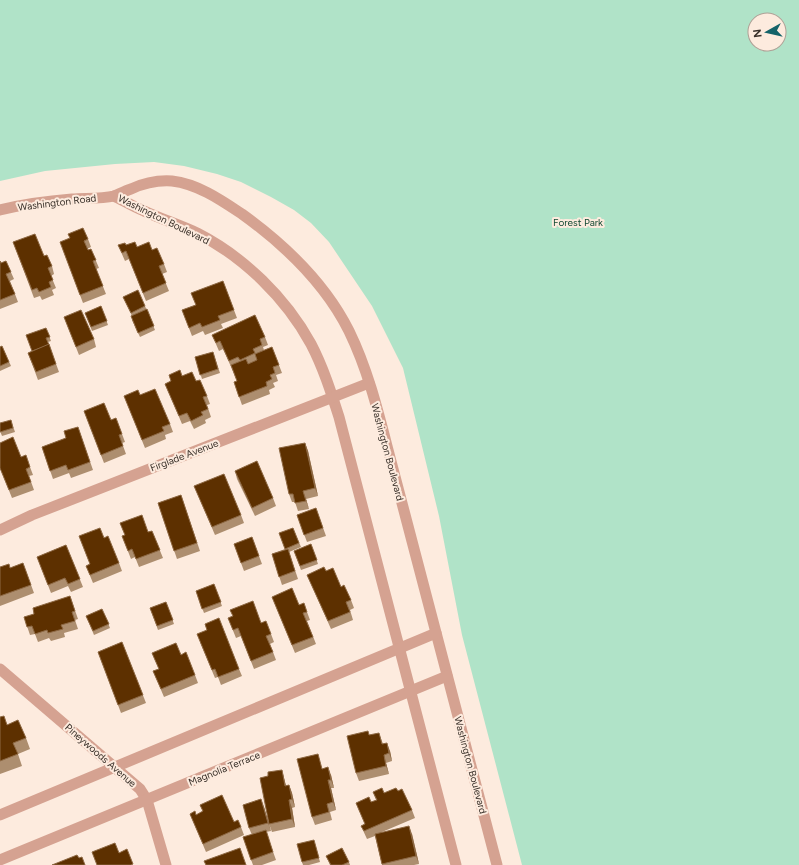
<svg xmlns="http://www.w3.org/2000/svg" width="799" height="865" font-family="Figtree,sans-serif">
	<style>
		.green { fill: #b0e3c8; fill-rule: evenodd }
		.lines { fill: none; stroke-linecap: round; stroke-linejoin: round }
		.minor { stroke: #d5a291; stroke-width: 11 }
		.wall { fill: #ad8e6f }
		.shaded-wall { fill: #8d6843 }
		.building { fill: #5d3000; stroke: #8d6843 }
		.labels { text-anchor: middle; stroke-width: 4; stroke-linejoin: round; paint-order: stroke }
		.street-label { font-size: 10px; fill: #393029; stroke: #fdebde }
		.park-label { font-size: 10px; fill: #114831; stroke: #fdebde }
	</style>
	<rect width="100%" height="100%" fill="#fdebde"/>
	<path class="green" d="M0 0H799V865H522L462 635 439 516 403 368 372 306 329 242 311 223 294 210 271 197 241 182 217 174 184 166 154 162 115 164 45 171 0 181ZM755 20H779V44H755Z"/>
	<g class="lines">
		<g class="minor">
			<path d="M114 196C124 201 134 207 144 211 161 219 180 225 197 233 244 257 286 298 311 344 323 367 331 392 339 417L456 865"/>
			<path d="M0 210C24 204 47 201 72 199 85 198 101 199 114 196 119 194 125 191 131 189 144 183 157 180 172 181 198 184 221 200 242 214 285 245 325 283 349 331 367 368 377 407 387 446L497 865"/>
			<polyline points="0,530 32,515 369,383"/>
			<polyline points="0,669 140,789 147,800 166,865"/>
			<polyline points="0,815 436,633"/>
			<polyline points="0,860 447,676"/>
		</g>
	</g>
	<g class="wall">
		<polygon points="88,239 91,247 87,249 88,250 91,249 99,268 96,269 106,294 83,303 63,250"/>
		<polygon points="13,242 44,256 52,266 54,274 51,276 56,288 52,290 54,295 42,300 40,296 34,298"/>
		<polygon points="118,245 126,245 152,250 164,264 167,272 162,274 169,291 146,301 129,259 125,261"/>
		<polygon points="0,261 1,263 6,261 14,279 10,281 18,302 0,309"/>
		<polygon points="223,281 237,318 221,324 223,328 205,335 203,331 192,336 182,310 195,305"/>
		<polygon points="123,297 145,306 155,330 140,337 132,320 132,316"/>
		<polygon points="101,306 108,325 92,331 85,313"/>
		<polygon points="64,317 94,339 96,347 79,355"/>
		<polygon points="46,328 51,341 48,342 59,372 38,380 28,353 32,351"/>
		<polygon points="212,335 265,337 268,345 263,347 264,350 272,347 282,373 276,375 278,381 273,383 275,387 269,390 270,394 242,405 234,382 237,381 232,369 223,349 219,351"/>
		<polygon points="2,346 11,366 0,371 0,347"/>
		<polygon points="213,352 220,373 202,379 195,357"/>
		<polygon points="169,375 182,376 196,381 207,396 210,404 207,405 211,417 205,420 206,423 194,429 190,421 182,424 165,384 171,381"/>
		<polygon points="140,395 170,424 173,432 165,435 166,439 145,448 124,396"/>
		<polygon points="84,411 111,420 116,418 125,442 122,443 126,454 104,463"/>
		<polygon points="11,420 15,432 2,436 0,431"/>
		<polygon points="78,427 93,470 71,478 69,473 53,479 42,447 66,438"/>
		<polygon points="305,443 308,451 318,496 306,499 309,509 298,511 295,502 292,502 289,494"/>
		<polygon points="21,457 30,467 33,475 29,476 34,490 12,498 0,468"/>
		<polygon points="235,471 273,498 276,506 255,516 237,479"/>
		<polygon points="194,486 241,515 244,523 215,535"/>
		<polygon points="181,495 200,551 177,559 158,503"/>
		<polygon points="316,508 326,536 307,542 297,515"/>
		<polygon points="120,523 148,532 152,531 163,558 139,567 135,557 131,559 122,536 125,535"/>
		<polygon points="293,528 301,547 289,552 298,579 282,585 272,554 285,549"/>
		<polygon points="79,536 104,538 119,563 122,571 93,583 86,566 90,564"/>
		<polygon points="252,537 262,564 244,571 234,544"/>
		<polygon points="311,544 318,564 301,570 294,551"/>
		<polygon points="66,545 83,587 71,592 68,586 51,593 37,557"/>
		<polygon points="23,563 34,593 0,606 0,567 10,568"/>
		<polygon points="326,571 341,587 351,600 354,608 350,610 353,620 331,629 307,575"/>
		<polygon points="214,584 222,606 204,613 196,591"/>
		<polygon points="70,596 78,619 75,620 78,629 64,633 65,637 51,641 49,638 38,642 35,634 30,635 24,617 34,614"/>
		<polygon points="272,597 299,605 307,612 310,620 307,621 316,644 295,653"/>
		<polygon points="166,602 174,624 158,630 150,608"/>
		<polygon points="102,609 110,628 94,635 86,616"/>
		<polygon points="228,618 261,623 271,634 274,642 270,644 276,660 254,669 241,636 236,638"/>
		<polygon points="205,624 239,669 242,676 221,685 218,677 215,678 200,642 207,631"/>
		<polygon points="122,642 146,703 121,713 98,652"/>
		<polygon points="152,653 181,655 195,675 198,683 164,697 153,671 159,669"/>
		<polygon points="0,717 7,725 26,738 30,749 18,754 22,766 0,774"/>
		<polygon points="379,733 383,744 390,751 392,761 386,763 389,774 359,781 356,773 370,735"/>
		<polygon points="318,754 322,769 331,775 334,788 331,788 336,810 330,812 332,820 315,825 312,817"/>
		<polygon points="282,770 286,786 289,785 292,793 295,807 292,808 295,827 272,832 269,824 268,776"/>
		<polygon points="398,791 412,810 415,818 382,832 412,834 419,864 414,865 382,865 375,836 367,839 361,826 365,824 356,803 371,802 376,800 373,792 384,793"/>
		<polygon points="200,805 234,822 241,827 244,835 206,852 190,814 196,815 203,812"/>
		<polygon points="264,807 271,831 266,832 276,860 262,865 253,865 243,837 252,835 249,828"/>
		<polygon points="315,844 320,862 309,865 303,865 302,862"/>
		<polygon points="326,856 349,862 350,865 330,865"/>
	</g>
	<g class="shaded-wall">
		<polygon points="305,443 308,451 318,496 315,488"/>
		<polygon points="303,491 306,499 309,509 306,501"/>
		<polygon points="387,743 390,751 392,761 389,753"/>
		<polygon points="384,755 386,763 389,774 386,766"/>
		<polygon points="328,767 331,775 334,788 331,780"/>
		<polygon points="282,770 288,794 285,786"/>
		<polygon points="328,780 331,788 336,810 333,802"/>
		<polygon points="289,785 292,793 295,807 292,799"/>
		<polygon points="261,799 264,807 271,831 268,823"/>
		<polygon points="289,800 292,808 295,827 292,819"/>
		<polygon points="409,826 412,834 419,864 416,856"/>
	</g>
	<g class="building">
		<polygon points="83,228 88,239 84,241 88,250 91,249 96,260 93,261 103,286 80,295 60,242 70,238 68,234"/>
		<polygon points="35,234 44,256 47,255 52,266 48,268 53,280 49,282 51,287 39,292 37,288 32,290 13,242"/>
		<polygon points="135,242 137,247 149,242 152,250 157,248 164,264 159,266 166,283 143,293 126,251 122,253 118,245 125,243 126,245"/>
		<polygon points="0,261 1,263 6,261 11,272 6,274 15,294 0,300"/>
		<polygon points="223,281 234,310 218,316 220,320 202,327 200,323 189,328 182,310 196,305 191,293"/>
		<polygon points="138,290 145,306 131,313 123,297"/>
		<polygon points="101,306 107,321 91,327 85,313"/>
		<polygon points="147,309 154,326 138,333 131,316"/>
		<polygon points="81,310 94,339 76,347 64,317"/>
		<polygon points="255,315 265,337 260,339 262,345 253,349 255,353 240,360 238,357 229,361 220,341 216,343 212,335"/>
		<polygon points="46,328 50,337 46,338 49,345 32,351 26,335"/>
		<polygon points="49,344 56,364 36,372 28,353"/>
		<polygon points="2,346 9,362 0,366 0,347"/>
		<polygon points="272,347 279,365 273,367 275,373 270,375 272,379 266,382 267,386 239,397 234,382 237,381 231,365 246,359 248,364 257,360 255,354"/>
		<polygon points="213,352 218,369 200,375 195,357"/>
		<polygon points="180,370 182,376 192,372 196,381 200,380 207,396 203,397 208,409 201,412 203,415 191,421 187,413 179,416 165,384 171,381 169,375"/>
		<polygon points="155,389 170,424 162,427 164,431 142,440 124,396 138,390 140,395"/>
		<polygon points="104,403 111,420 116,418 122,434 119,435 123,446 101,455 84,411"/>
		<polygon points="11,420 13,428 0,432 0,423"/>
		<polygon points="78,427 90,462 68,470 66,465 50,471 42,447 66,438 64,431"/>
		<polygon points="13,437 21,457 26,455 30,467 26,469 31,482 9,490 0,468 0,443"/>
		<polygon points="305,443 315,488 303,491 306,501 295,503 293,494 289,494 279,448"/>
		<polygon points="257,461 273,498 252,508 235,471"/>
		<polygon points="224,474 241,515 212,527 194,486"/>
		<polygon points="181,495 197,543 174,551 158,503"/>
		<polygon points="316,508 323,528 304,535 297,515"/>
		<polygon points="142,515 148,532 152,531 160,550 136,559 132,549 128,551 122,536 125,535 120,523"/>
		<polygon points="100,528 104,538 108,536 119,563 90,575 86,566 90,564 79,536"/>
		<polygon points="293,528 299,543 285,549 279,533"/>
		<polygon points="252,537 259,556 241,563 234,544"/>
		<polygon points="311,544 317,560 300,566 294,551"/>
		<polygon points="66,545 80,579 68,584 65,578 48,585 37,557"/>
		<polygon points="288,549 295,571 279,577 272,554"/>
		<polygon points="23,563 31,585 0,596 0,567 9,564 10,568"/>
		<polygon points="324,567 326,571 333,568 341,587 344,585 351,600 346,602 350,612 328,621 307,575"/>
		<polygon points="214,584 221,602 202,609 196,591"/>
		<polygon points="292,588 299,605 304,603 307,612 303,613 313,637 292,645 272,597"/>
		<polygon points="70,596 75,611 72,612 75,621 61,625 63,629 48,633 47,630 35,634 32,626 27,627 24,617 34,614 33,608"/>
		<polygon points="253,601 261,623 266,621 271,634 266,636 273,652 251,661 238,628 233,630 228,618 233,616 230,610"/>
		<polygon points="166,602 173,620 157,626 150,608"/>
		<polygon points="102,609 109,624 93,631 86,616"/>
		<polygon points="219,618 239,669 218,677 215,669 212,670 197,634 207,630 205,624"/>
		<polygon points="122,642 143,695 118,705 98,652"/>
		<polygon points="176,643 181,655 186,652 195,675 161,689 153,671 159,669 152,653"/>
		<polygon points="4,716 7,725 18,720 26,738 13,743 18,754 0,761 0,717"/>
		<polygon points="368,731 369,735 379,733 382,744 387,743 389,753 384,755 386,766 356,773 347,736"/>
		<polygon points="318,754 322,769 328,767 331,780 328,780 333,802 327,804 329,812 312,817 297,759"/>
		<polygon points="282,770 285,786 289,785 292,799 289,800 292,819 269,824 260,778 268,776 268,772"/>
		<polygon points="382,788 384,793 396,788 398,791 402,789 412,810 364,831 361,826 365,824 356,803 369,797 371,802 377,800 373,792"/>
		<polygon points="222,795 234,822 238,820 241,827 203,844 190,814 195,811 196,815 203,811 200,805"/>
		<polygon points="261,799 268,823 249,828 243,805"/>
		<polygon points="409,826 416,856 382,864 375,834"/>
		<polygon points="266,830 273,852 251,860 243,837"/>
		<polygon points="314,840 319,858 302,862 297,844"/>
		<polygon points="115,843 119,853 127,849 133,864 131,865 97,865 92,852"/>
		<polygon points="240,848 246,865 206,865 204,861"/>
		<polygon points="342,848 349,862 342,865 331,865 326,856"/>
		<polygon points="77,855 79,858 82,857 85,865 52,865"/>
	</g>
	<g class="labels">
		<g class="street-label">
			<text transform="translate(57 202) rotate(-7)" y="4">Washington Road</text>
			<text transform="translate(164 219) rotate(26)" y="4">Washington Boulevard</text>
			<text transform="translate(388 452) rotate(75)" y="4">Washington Boulevard</text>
			<text transform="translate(184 455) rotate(-21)" y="4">Firglade Avenue</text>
			<text transform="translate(101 755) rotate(41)" y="4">Pineywoods Avenue</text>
			<text transform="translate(471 765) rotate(75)" y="4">Washington Boulevard</text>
			<text transform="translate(224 768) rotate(-22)" y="4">Magnolia Terrace</text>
		</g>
		<g class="park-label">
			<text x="578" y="226">Forest Park</text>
		</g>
	</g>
	<g transform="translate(767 32) rotate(262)"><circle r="19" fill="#fdebde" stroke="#afa096"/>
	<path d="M0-3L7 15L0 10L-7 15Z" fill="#146369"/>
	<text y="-6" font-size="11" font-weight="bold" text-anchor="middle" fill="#393029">N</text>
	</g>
</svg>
